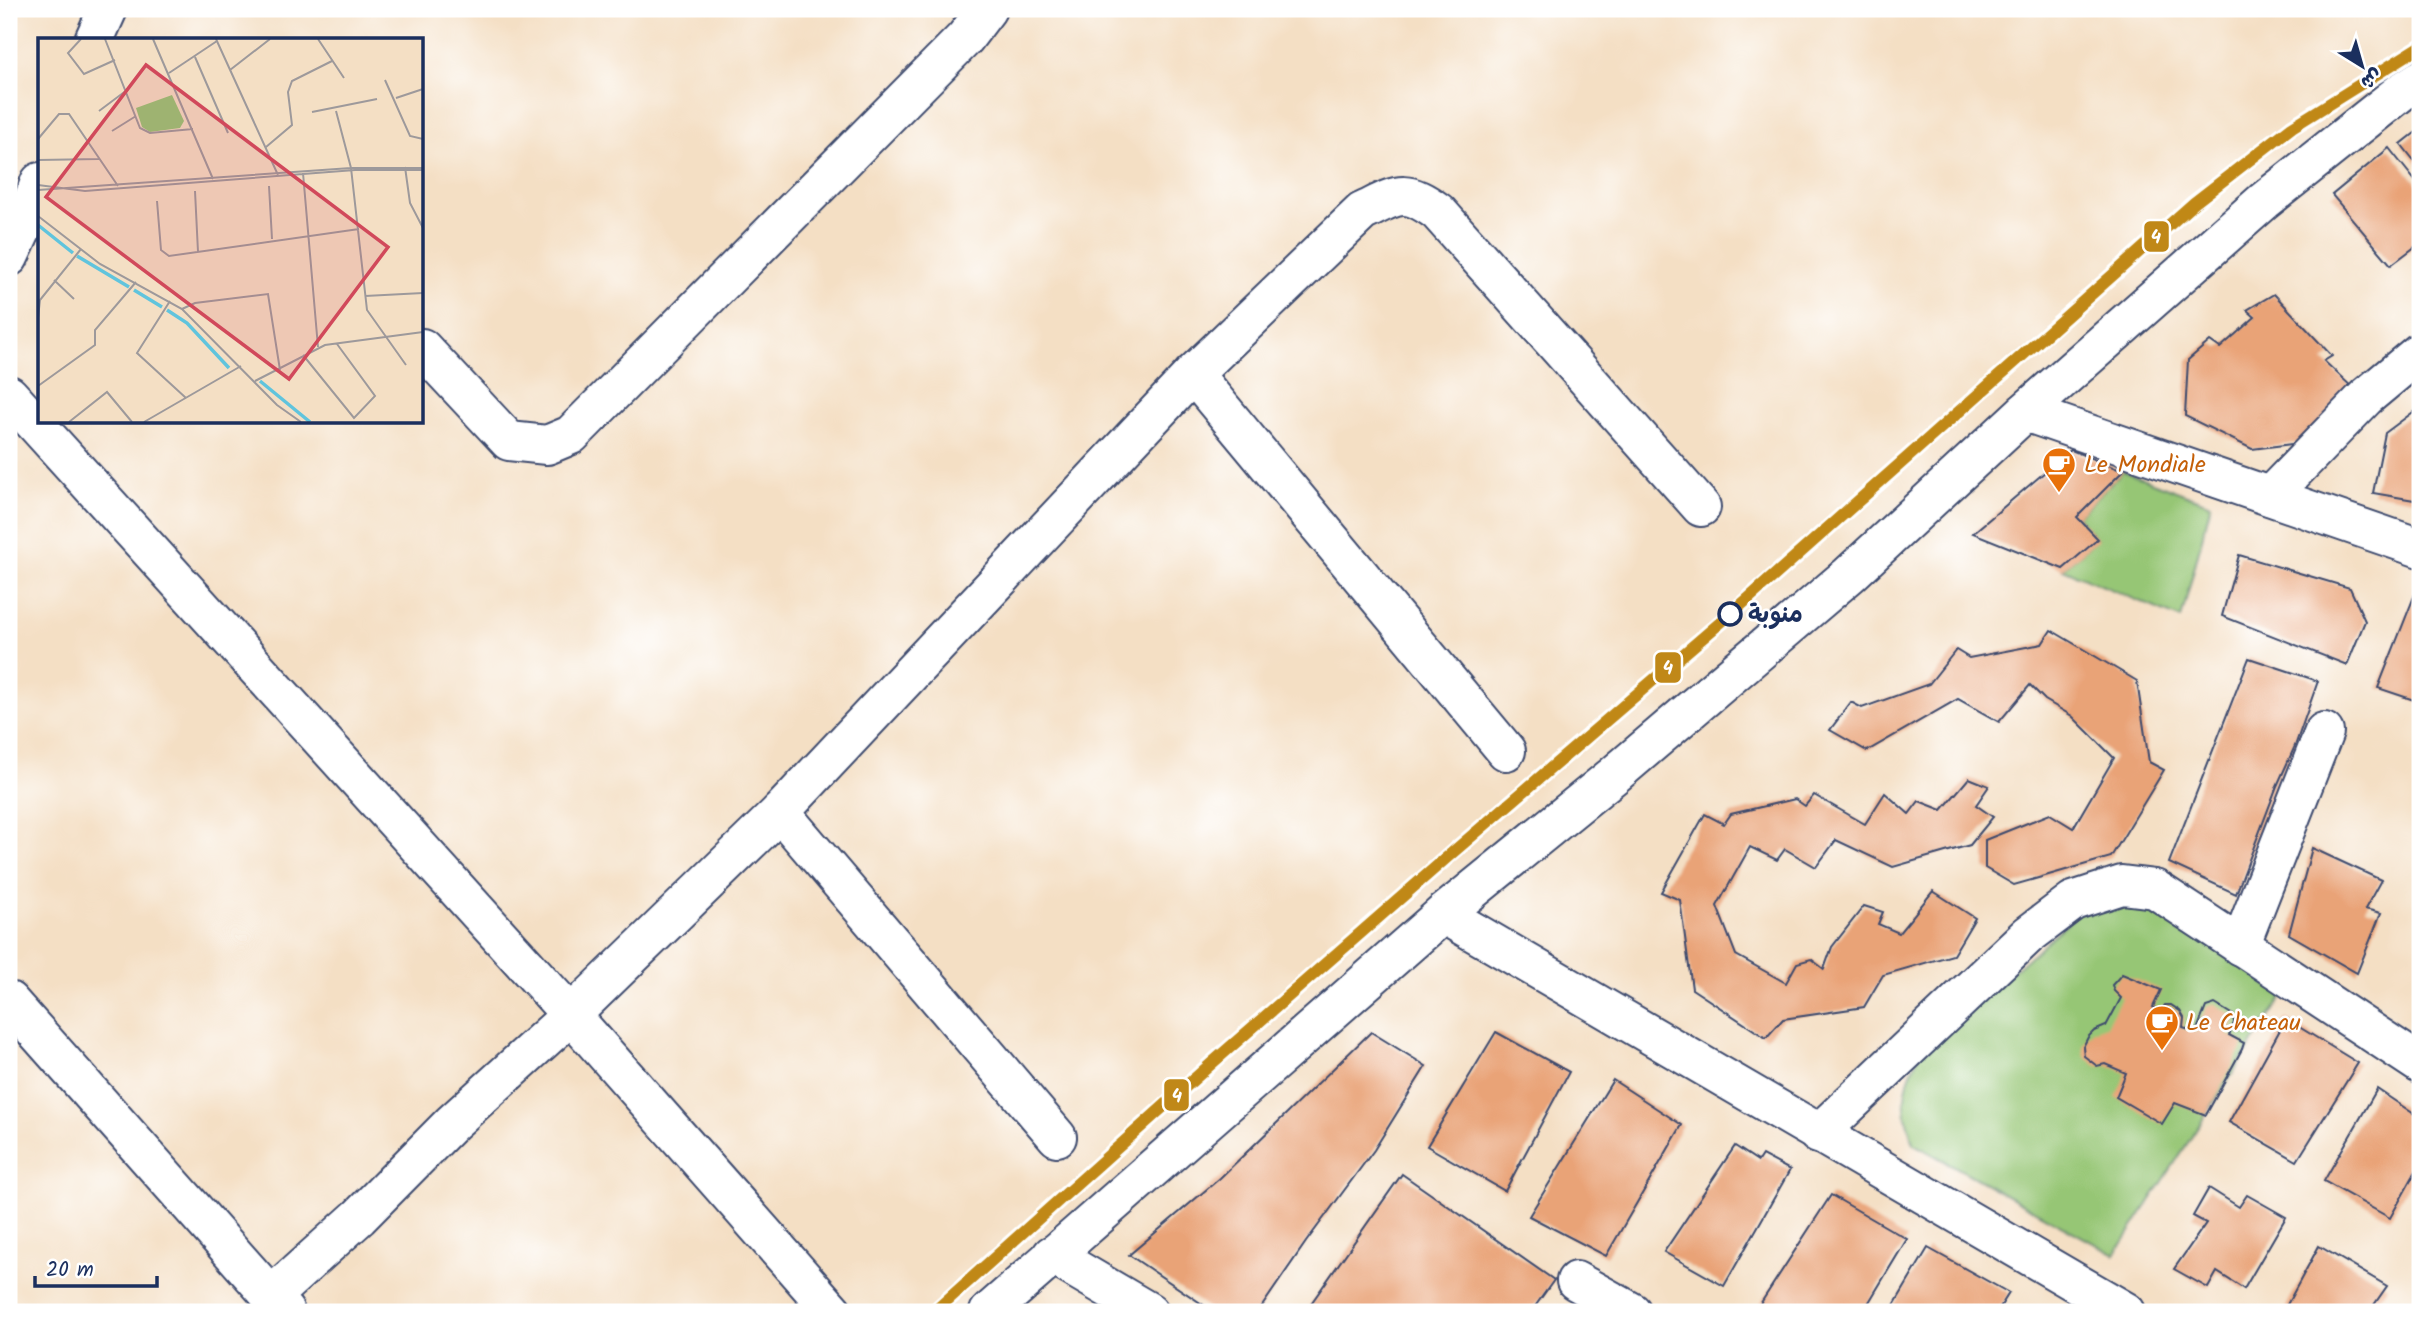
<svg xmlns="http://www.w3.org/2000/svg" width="2429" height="1321" font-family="Kalam,'Playpen Sans Arabic',sans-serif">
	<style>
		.green { fill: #96c675; stroke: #587a6a; stroke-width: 2 }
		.building { fill: #e9a377 }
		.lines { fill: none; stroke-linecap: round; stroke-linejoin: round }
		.street-casing { stroke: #3c496d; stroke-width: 42 }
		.secondary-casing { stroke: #3c496d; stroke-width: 42 }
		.street { stroke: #fff; stroke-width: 38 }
		.secondary { stroke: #fff; stroke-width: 38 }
		.rail-1-casing { stroke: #fff; stroke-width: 18 }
		.rail-1 { stroke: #c08818; stroke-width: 12 }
		.stop-dot { fill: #fff; stroke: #1b2f5e; stroke-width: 3.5 }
		.labels { text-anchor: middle; stroke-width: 5; stroke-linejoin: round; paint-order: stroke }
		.food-label { font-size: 24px; fill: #c56008; stroke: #fff; text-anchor: start }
		.stop-label { font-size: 24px; font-weight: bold; fill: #1b2f5e; stroke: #fff; text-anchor: start }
		.inset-river { fill: none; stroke: #60c4dd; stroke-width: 3.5 }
		.inset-road { fill: none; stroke: #9d999b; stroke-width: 2 }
		.view { fill: #d1495b; fill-opacity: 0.15; stroke: #d1495b; stroke-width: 3.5 }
		.inset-edge { fill: none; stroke: #1b2f5e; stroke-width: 3.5 }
		.line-badge { stroke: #fff; stroke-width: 2.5 }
		.badge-label { font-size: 19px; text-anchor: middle; font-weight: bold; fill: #fff }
	</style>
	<rect width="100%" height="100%" fill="#fff"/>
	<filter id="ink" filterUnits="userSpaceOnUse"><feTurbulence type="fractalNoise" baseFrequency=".0143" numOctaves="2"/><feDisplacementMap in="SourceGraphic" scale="14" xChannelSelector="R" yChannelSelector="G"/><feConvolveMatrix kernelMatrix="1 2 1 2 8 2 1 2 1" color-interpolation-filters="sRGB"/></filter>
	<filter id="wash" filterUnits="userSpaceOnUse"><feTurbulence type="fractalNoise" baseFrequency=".00686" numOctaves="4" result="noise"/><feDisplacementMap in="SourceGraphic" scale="28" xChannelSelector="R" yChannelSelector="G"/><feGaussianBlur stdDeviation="1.57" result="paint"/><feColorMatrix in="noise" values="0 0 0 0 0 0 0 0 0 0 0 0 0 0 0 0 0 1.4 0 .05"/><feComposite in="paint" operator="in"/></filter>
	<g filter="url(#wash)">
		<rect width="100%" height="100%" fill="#f4dfc4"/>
		<g class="green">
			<polygon points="2123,471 2211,504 2181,619 2063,569 2097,539 2077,517"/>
			<path d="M2109 904 2155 906 2283 996 2115 1255 1914 1144C1901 1109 1901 1091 1918 1057L2078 913Z"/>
		</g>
		<g id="blocks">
			<g class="building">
				<polygon points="2420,129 2420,168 2401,144"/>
				<polygon points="2389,148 2420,187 2420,243 2391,265 2332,195"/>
				<polygon points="2274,294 2332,356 2324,361 2354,389 2307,442 2252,449 2185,416 2188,360 2210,341 2220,348 2255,317 2247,310"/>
				<polygon points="2420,407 2420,501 2373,493 2385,433"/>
				<polygon points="2071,450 2123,471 2077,517 2098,539 2063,569 1973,533"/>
				<polygon points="2239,555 2350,588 2365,621 2347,665 2222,616"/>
				<polygon points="2415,594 2420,596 2420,702 2378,688"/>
				<polygon points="2051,630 2137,681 2149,762 2164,770 2111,857 2014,885 1985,868 1985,840 2050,814 2073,828 2114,758 2072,716 2045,700 2030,685 1999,722 1958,699 1867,751 1830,730 1851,702 1862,708 1929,684 1956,650 1969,658 2042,644"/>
				<polygon points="2249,658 2318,681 2295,746 2277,786 2236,894 2169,863"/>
				<polygon points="1969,778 1989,786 1976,805 1993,817 1970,845 1893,867 1836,840 1816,867 1785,849 1777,860 1750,847 1717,906 1736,955 1786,983 1797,963 1811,959 1824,969 1832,947 1864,906 1883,912 1878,924 1899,933 1933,891 1975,918 1953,955 1883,975 1864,1007 1783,1019 1766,1038 1692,989 1680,900 1661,892 1705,814 1724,824 1731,814 1795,799 1805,806 1814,795 1865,824 1885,793 1909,814 1919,801 1942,810"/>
				<polygon points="2312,848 2381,880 2365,909 2381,913 2357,973 2289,934"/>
				<polygon points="2122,974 2161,990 2153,1007 2160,1011 2165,1005 2171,1005 2180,1011 2184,1018 2183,1028 2196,1032 2206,1007 2215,1004 2233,1015 2234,1023 2229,1035 2244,1043 2242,1049 2206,1115 2175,1103 2162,1124 2116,1097 2126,1073 2105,1064 2097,1066 2084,1056 2083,1047 2088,1037 2094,1031 2106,1026 2121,998 2114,991 2112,985"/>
				<polygon points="2286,1019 2358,1063 2297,1161 2229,1122"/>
				<polygon points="1371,1032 1426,1066 1374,1150 1306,1242 1258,1312 1214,1312 1129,1255 1220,1178"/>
				<polygon points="1496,1032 1569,1072 1505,1191 1427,1146"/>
				<polygon points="1613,1080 1682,1125 1606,1256 1529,1216"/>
				<polygon points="2377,1089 2420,1118 2420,1164 2390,1218 2324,1181"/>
				<polygon points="1735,1146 1758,1161 1762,1155 1790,1170 1724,1286 1664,1252"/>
				<polygon points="1402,1174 1554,1280 1531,1312 1305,1312"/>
				<polygon points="2209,1188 2239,1207 2247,1195 2286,1217 2244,1289 2217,1272 2208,1288 2174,1269 2206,1223 2193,1216"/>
				<polygon points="1831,1195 1907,1239 1863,1312 1755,1312"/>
				<polygon points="2319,1246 2387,1286 2369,1312 2283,1312"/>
				<polygon points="1928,1248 2009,1293 1997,1312 1890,1312"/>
			</g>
		</g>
	</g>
	<g filter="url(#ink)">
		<use href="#blocks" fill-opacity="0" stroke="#3c496d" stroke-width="2"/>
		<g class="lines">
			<g class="street-casing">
				<g id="street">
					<polyline points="94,40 108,9"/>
					<polyline points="9,257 24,225 40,182"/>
					<polyline points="422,348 509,441 547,445 571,435 965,38 987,9"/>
					<polyline points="1193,374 1506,751"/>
					<polyline points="9,395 571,1015 833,1312"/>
					<polyline points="2025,412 2420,548"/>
					<polyline points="2270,496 2366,397 2420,352"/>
					<polyline points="780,812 1057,1137"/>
					<polyline points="1443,914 2126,1312"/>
					<polyline points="2240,946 2324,732"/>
					<polyline points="9,1001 285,1312"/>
					<polyline points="1818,1134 2028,935 2073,901 2122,885 2155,889 2420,1064"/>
					<polyline points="1052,1255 1149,1312"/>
					<polyline points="1576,1281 1632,1312"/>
					<path d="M270 1297 359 1217 452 1123 571 1015 780 812 1193 374 1362 212C1398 195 1403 187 1438 212L1701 507"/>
				</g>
			</g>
			<g class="secondary-casing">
				<polyline id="secondary" points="989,1312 1443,914 1613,776 1849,575 2025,412 2264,201 2401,92 2420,80"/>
			</g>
			<use href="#street" class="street"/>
			<use href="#secondary" class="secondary"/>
			<g class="rail-1-casing">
				<polyline id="rail-1" points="934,1312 1211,1064 1452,853 1749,598 2194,203 2292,127 2420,47"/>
			</g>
			<use href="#rail-1" class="rail-1"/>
		</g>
	</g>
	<defs>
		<g id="cafe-pin" transform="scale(1.75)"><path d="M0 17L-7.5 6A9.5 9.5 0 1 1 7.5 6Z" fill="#e8710a" stroke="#fff"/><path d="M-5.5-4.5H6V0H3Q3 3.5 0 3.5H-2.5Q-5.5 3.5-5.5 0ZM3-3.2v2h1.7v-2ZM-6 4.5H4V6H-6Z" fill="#fff"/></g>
	</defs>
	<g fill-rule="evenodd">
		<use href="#cafe-pin" x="2059" y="464"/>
		<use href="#cafe-pin" x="2162" y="1022"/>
	</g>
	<circle class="stop-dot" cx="1730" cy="614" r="11"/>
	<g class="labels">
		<g class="food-label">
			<text x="2084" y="472">Le Mondiale</text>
			<text x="2186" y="1030">Le Chateau</text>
		</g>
		<g class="stop-label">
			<text x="1748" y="622">منوبة</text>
		</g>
	</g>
	<g transform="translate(38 38)">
		<rect width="385" height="385" fill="#f4dfc4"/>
		<path d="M134 57 146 83 142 90 112 94 104 89 98 70Z" fill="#96c675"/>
		<path class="inset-river" d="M0 187 35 215M39 218 91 249M96 252 124 269M129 272 149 285 191 330M222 343 272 384"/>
		<path class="inset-road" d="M43 1 30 15 46 36 77 22M67 1 102 90 112 95 155 91M115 1 175 141M178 1 240 137M280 1 306 40M157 19 190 95M192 32 232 1M131 35 179 3M347 42 372 98 385 101M358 60 385 51M61 73 89 52M298 73 313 130 329 272 368 327M274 74 339 61M74 93 98 78M0 101 21 76H31L80 148M228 109 254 87 250 54 254 43 294 23M0 122 61 121M367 129 372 165 385 190M265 135 280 309M0 147 47 153 317 132H385M231 148 234 201M0 152 313 130H385M157 153 160 214M119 163 123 212 131 218 321 191M0 178 62 226 144 271 239 367 263 384M16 242 36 261M327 258 385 255M132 263 99 315 148 360M144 271 157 265 230 256 242 332M0 280 2 262 43 211M265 317 316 380 337 358 299 306M217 343 287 307 385 294M0 348 57 307V292L98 244M31 384 69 354 94 384M106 384 203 328"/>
		<path class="view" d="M108 27 350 209 251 341 8 159Z"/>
		<rect width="385" height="385" class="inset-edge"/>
	</g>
	<g class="line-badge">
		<rect x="2143" y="220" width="27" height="33" rx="7" fill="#c08818"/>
		<rect x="1654" y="651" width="28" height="33" rx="7" fill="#c08818"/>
		<rect x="1163" y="1078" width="27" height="34" rx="7" fill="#c08818"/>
	</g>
	<g class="badge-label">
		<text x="2156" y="243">4</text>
		<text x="1668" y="674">4</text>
		<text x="1177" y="1102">4</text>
	</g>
	<rect width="2429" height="1321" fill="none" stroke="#fff" stroke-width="35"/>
	<g transform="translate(2362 66) rotate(143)" stroke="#ffffff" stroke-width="5" paint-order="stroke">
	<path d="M0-5L12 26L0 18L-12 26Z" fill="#1b2f5e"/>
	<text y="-10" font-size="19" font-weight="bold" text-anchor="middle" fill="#1b2f5e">ش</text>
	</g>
	<path d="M35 1276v10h122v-10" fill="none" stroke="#1b2f5e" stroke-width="3.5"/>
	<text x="46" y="1276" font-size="21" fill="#1b2f5e" stroke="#ffffff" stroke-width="5" paint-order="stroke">20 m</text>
</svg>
